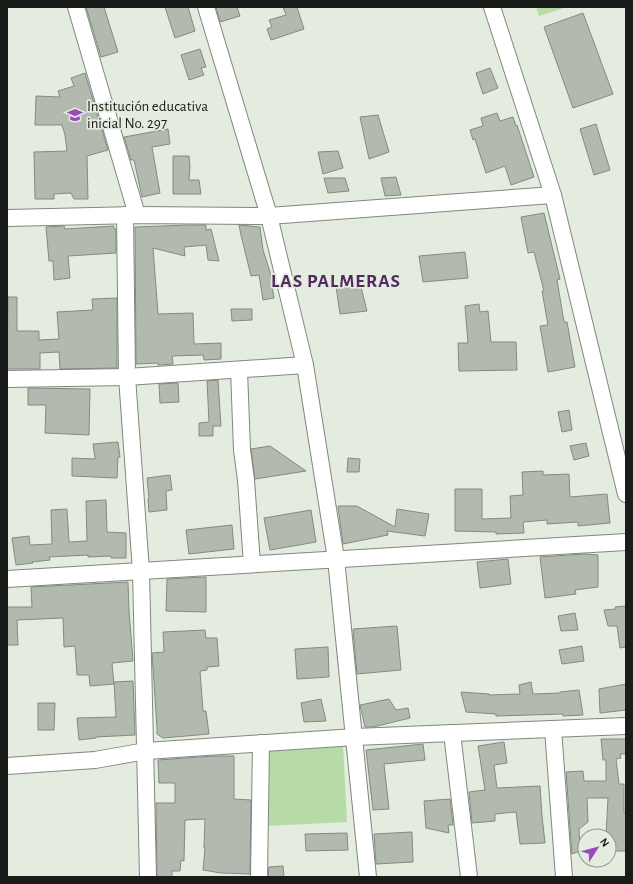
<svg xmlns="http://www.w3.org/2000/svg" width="633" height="884" font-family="'Alegreya Sans',sans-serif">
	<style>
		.green { fill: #b7dba7 }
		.building { fill: #b2b9ae; stroke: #838a80 }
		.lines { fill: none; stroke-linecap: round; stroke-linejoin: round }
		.minor-casing { stroke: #80887d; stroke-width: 18 }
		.minor { stroke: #fff; stroke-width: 16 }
		.labels { text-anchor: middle; stroke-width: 3.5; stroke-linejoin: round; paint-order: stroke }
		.poi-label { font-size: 15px; fill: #191c18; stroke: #e4ece0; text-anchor: start }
		.district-label { font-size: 19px; font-weight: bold; letter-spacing: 1px; fill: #522a60; stroke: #e4ece0 }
	</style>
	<rect width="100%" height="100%" fill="#e4ece0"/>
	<g class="green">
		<polygon points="536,7 567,7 539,16"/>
		<polygon points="343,744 347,822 266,826 262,748"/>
	</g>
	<g class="building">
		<polygon points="86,7 104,7 118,52 101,57"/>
		<polygon points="165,7 188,7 195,31 175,38"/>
		<polygon points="216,7 237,7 240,16 220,22"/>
		<polygon points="283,7 297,7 304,29 271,40 267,29 272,27 269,20 286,15"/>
		<polygon points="583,13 613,94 573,108 544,27"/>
		<polygon points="200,49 206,67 201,68 204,75 189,80 181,55"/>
		<polygon points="490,68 498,88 483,94 476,73"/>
		<polygon points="85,73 108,150 87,156 88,199 74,199 71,193 54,194 54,199 35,199 34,152 67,151 65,135 62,125 35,125 36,96 60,97 58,91 74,86 71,78"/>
		<polygon points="497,113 500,121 513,117 516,126 517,125 534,177 511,185 505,166 486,173 475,139 473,140 470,130 483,126 481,118"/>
		<polygon points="378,115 389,152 369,159 360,117"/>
		<polygon points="596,124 610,170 594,175 580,129"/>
		<polygon points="168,129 170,144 152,147 160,193 142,197 134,160 131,160 124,137"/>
		<polygon points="338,151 343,168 323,174 318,152"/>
		<polygon points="173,156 189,156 190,166 189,180 199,180 201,194 173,194"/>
		<polygon points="396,177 401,195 385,196 381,178"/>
		<polygon points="324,178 345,178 349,191 328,193"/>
		<polygon points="544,213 560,279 557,280 564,322 567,322 575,367 548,372 540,326 548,325 542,291 544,291 534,252 528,253 521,217"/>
		<polygon points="189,225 206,225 206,230 211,229 219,261 208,260 206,245 184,247 185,256 153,248 158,314 193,313 194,344 221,343 221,359 204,360 203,355 172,356 173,364 158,365 158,363 136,364 135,227"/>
		<polygon points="239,225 260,227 263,250 270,272 274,298 263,300 259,275 251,276 241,235"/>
		<polygon points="64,226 65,229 114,226 114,229 116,229 116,253 68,256 70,278 54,280 53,261 49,261 46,227"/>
		<polygon points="465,252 468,278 423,282 419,256"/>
		<polygon points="360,283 367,311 340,314 336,286"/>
		<polygon points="8,297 17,297 17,331 39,331 39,340 59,339 57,312 93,310 92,299 117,298 117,368 60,369 59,352 40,353 40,369 7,369"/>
		<polygon points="479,304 480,312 488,311 491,342 516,342 517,370 459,371 458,343 468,343 465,306"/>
		<polygon points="231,309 252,309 252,320 232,321"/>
		<polygon points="218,380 221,426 213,426 213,436 199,436 199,423 209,422 207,381"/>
		<polygon points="178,383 179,402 160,403 159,384"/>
		<polygon points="28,388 90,389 89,435 45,433 46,405 28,405"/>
		<polygon points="569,410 572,430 562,432 558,412"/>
		<polygon points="118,442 120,457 118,457 117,478 72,476 72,458 95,459 93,444"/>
		<polygon points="586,443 589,456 574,460 570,446"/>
		<polygon points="270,446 306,471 255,479 251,449"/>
		<polygon points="348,458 360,459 359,472 347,472"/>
		<polygon points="543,471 543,475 569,474 570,497 607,494 610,523 578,526 578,522 547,524 547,520 523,522 524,533 496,534 496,532 455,531 455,489 482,489 482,519 511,518 510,496 523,495 522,472"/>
		<polygon points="170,475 172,490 166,491 167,510 149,512 148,499 149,498 147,478"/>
		<polygon points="106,500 107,532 126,533 126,558 111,558 111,556 88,557 88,555 49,557 50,560 32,562 33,563 16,565 12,538 29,536 30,545 52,544 51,510 67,509 69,542 87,541 86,501"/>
		<polygon points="338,506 357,506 395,527 397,509 429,514 425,536 387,531 388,535 343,544"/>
		<polygon points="311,510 316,542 270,550 264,518"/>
		<polygon points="232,525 234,549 189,554 186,530"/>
		<polygon points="584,554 598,555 598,587 575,590 576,594 545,598 540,557"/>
		<polygon points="508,559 511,584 480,588 477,562"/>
		<polygon points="206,577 206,612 166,611 167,579"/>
		<polygon points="128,582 129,611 133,661 112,663 114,684 90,686 89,675 77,675 75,646 64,647 63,618 17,620 18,645 7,645 7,607 32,607 31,587"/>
		<polygon points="626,606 626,647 620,648 617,626 608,626 604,610 616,609 615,607"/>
		<polygon points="575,613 578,630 561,631 558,616"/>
		<polygon points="397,626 401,670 357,674 353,629"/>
		<polygon points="205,630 206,638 217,638 219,666 207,667 207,670 200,671 203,711 206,711 209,734 163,738 157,734 157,728 152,653 164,652 163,632"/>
		<polygon points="582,646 584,661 562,664 559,650"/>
		<polygon points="328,647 329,677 297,679 295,649"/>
		<polygon points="133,681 135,735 96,737 96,738 79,740 77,718 116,717 114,682"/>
		<polygon points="531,682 533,694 560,693 560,692 579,690 583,715 563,716 563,714 496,716 496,714 466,712 461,692 489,694 489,695 520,694 519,685"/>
		<polygon points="626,684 626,710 600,713 599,689"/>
		<polygon points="321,699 326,721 304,722 301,703"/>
		<polygon points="389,699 396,710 408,708 410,718 373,727 365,727 360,705"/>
		<polygon points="38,703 55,703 54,730 38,730"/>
		<polygon points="601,739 626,739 626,754 620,754 621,758 616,759 619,784 624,784 624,813 626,813 626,851 609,851 609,836 606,836 608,798 587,798 588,822 579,829 580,851 572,854 566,772 583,771 584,781 606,781 606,760 603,760"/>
		<polygon points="504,742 507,763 494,765 497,788 540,786 542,816 545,843 520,844 516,812 495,814 495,821 472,823 469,792 485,790 478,746"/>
		<polygon points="423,744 425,760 384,764 389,809 373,810 366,750"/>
		<polygon points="214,756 234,756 234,799 251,800 250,874 221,873 203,870 205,848 204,848 205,819 185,820 184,861 181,860 180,871 172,871 172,877 157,877 156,803 175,803 175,783 159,783 158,760"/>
		<polygon points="450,799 453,825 448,825 449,833 426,828 424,801"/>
		<polygon points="412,832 413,862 376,864 374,834"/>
		<polygon points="347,833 348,850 306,851 305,834"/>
		<polygon points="283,866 284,877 268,877 269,867"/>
	</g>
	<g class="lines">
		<g class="minor-casing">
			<g id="minor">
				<polyline points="76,7 137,215"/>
				<polyline points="206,7 269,216 305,365 336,559 368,877"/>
				<polyline points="492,7 553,195 626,494"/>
				<polyline points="125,215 127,377 141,571 148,877"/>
				<polyline points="7,218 137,215 269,216 553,195"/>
				<polyline points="239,370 242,450 246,480 252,564"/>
				<polyline points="7,379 127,377 305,365"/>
				<polyline points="7,579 626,542"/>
				<polyline points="553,729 564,877"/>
				<polyline points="452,733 469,877"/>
				<polyline points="7,766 95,760 146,751 355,737 626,726"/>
				<polyline points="259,877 261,743"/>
			</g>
		</g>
		<use href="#minor" class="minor"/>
	</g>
	<defs>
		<g id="school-bare" transform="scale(1.2)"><path d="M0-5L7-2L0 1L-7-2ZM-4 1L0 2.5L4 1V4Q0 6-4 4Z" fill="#9b4ab9" stroke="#e4ece0" stroke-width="2.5" paint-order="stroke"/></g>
	</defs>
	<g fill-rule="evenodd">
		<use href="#school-bare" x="75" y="115"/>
	</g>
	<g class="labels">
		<g class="poi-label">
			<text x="87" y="111">Institución educativa<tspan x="87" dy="17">inicial No. 297</tspan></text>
		</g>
		<g class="district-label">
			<text x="336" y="287">LAS PALMERAS</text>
		</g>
	</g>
	<rect width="633" height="884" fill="none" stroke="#191c18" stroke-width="16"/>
	<g transform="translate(597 848) rotate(54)"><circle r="19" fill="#e4ece0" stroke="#939990"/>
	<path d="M0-3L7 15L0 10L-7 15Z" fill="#9b4ab9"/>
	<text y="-6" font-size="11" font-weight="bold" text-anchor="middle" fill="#191c18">N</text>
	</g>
</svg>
